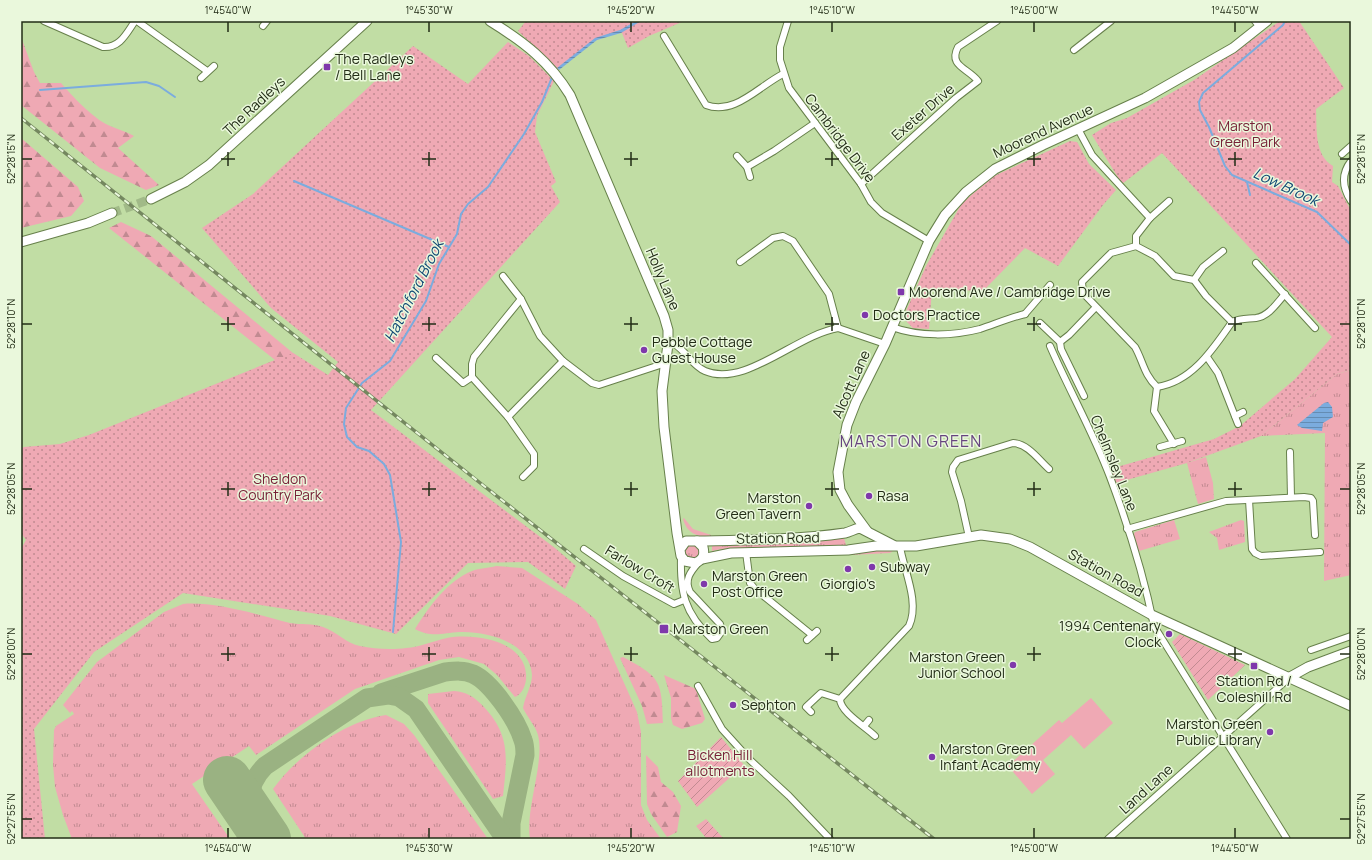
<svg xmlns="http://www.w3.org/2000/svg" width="1372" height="860" font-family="Manrope,sans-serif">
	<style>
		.grass { fill: url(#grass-tufts) }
		.forest { fill: url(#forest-firs) }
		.park { fill: url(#park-dots) }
		.garden { fill: url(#garden-furrows) }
		.pitch { fill: #efa9b4 }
		.water { fill: url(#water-rules) }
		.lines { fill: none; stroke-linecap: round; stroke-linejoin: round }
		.stream { stroke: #7bacde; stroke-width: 2 }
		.taxiway { stroke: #9ab282; stroke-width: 19 }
		.runway { stroke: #9ab282; stroke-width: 48 }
		.secondary-tunnel { stroke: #a1ba88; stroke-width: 9; stroke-dasharray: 9 4.5; stroke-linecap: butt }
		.street-casing { stroke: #67804b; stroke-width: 8 }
		.secondary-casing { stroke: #67804b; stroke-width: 11 }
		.street { stroke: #fff; stroke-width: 6 }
		.secondary { stroke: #fff; stroke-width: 9 }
		.rail-casing { stroke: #74875f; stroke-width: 3.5 }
		.rail { stroke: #eaf8dc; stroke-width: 2; stroke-dasharray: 6; stroke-linecap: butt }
		.ticks { fill: none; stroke: #222c16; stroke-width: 1.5 }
		.poi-dot { fill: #7f38ab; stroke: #eaf8dc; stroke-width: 1.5 }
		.labels { text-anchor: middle; stroke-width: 3; stroke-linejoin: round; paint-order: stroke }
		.poi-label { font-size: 14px; fill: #222c16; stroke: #eaf8dc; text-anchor: start }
		.street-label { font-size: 14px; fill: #222c16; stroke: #eaf8dc }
		.park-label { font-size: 14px; fill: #772137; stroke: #eaf8dc }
		.water-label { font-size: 15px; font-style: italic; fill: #0f4674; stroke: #eaf8dc }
		.quarter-label { font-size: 16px; letter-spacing: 1px; fill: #66447f; stroke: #eaf8dc }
		.neatline { fill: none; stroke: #222c16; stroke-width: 1.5 }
		.ticks-label { font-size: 10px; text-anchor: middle; fill: #222c16 }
	</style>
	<defs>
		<pattern id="grass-tufts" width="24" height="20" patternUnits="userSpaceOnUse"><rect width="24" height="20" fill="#efa9b4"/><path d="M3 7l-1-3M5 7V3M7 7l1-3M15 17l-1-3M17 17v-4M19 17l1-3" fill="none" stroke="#c18a91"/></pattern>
		<pattern id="forest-firs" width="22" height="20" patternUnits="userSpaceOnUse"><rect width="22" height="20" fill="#efa9b4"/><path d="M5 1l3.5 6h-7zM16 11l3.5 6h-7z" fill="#c18a91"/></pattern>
		<pattern id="park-dots" width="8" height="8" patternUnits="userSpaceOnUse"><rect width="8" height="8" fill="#efa9b4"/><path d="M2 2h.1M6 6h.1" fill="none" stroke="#c18a91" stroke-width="1.8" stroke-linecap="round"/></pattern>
		<pattern id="garden-furrows" width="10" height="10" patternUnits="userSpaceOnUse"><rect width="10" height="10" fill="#efa9b4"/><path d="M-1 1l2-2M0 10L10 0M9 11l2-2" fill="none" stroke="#c18a91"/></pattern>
		<pattern id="water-rules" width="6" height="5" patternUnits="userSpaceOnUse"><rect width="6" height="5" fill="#7bacde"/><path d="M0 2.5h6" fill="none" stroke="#648cb3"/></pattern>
	</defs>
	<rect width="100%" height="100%" fill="#c1dda4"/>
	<g class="grass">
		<polygon points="1351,370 1351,575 1324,581 1325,433 1261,436 1337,374"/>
		<polygon points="1206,457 1213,483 1214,499 1198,504 1187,463"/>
		<path d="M684 518 693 529 711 535 712 537C698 537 687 534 683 519Z"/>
		<polygon points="1174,520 1180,539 1139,551 1133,536 1135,532"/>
		<polygon points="1241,520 1244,521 1245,542 1219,550 1217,538 1209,532"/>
		<polygon points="843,535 846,545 721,549 712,551 712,544"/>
		<circle cx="693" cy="552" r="8"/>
		<polygon points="872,549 893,551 890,553 851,555 850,552"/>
		<path d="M496 566 522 568 578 604 596 620 637 712 641 732V805L647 820 661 839H530C525 809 545 762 538 735 535 725 527 717 523 708 525 696 532 686 532 675 530 642 487 631 460 632 442 633 432 638 415 629 429 607 447 581 472 571 479 568 489 568 496 566Z"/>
		<path d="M183 604C212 601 261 615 290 623 301 625 312 623 323 627 336 631 347 644 360 646 374 649 392 650 406 648 420 647 433 641 447 638 473 633 524 640 526 674 527 683 523 694 515 697L497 675 484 664 459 657 439 660 355 689 256 755 249 746 192 784 230 839H72L63 815 55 787 53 765 54 730 56 726 74 714 72 711 70 713 63 705 97 662 164 612Z"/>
		<path d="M454 691C467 692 474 697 483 706 511 735 507 759 503 796L493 799 428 703V694Z"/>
		<path d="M386 715 404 724 414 735 488 839H306L273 789C297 756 344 721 386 715Z"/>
	</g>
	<g class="forest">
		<path d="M21 37 34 72 40 83H61C72 96 93 118 108 125 117 129 125 131 134 136L118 148 159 185 146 190 100 168 21 105Z"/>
		<polygon points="21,138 78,187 84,201 71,216 21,228"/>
		<polygon points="121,222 151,236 293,353 328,376 255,368 275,360 109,228"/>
		<path d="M623 657C660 677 662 680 663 723L647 724 642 706 620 658Z"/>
		<polygon points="664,675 696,689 705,719 702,723 682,729 673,725 671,718 671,698"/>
		<polygon points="646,755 658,767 661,782 673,792 681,806 677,832 667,837 651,814 647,804"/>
	</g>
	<g class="park">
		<polygon points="526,21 684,21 649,36 628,48 622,33 619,32 597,38 558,69 518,31"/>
		<path d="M1280 21H1299L1344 88 1316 109C1317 128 1314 155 1333 166L1332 182 1338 186 1351 211V370L1337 374 1261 436 1187 463 1116 483 1110 469 1214 439 1240 426 1295 379 1332 337 1162 153 1122 184 1092 135 1111 123 1127 118 1194 80Z"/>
		<polygon points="508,42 529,56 554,81 537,116 535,132 556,182 551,186 560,202 371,410 555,548 576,566 565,589 528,562 468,563 396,634 330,616 183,593 94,652 34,729 45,839 21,839 21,549 26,540 21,533 21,449 24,447 60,444 89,435 293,353 328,375 338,362 271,308 202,228 253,194 413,46 468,84"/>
		<polygon points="1070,141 1077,142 1089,164 1116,190 1103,205 1058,266 1025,248 983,291 932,289 929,329 913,328 903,318 926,266 962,203 994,176"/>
	</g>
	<g class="garden">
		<polygon points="1180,634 1245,665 1208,700 1172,642"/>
		<polygon points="721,737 744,765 697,807 678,781"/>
		<polygon points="706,819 724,839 707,839 696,826"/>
	</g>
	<polygon class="pitch" points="1091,698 1113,723 1084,749 1071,735 1043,760 1055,774 1032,794 1008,766 1059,720 1062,723"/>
	<g class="water">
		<polygon points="636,21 641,21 621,33 597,40 559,70 557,68 595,38 620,30"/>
		<polygon points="1328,402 1332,407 1333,417 1323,423 1322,431 1302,428 1297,425 1324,403"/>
	</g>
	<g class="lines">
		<g class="stream">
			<polyline points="1285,21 1283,25 1203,93 1199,102 1200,110 1209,127 1225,166 1232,175 1317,212 1351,245"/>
			<polyline points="40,90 146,82 159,86 175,97"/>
			<polyline points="294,181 449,247"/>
			<polyline points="1247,182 1250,195"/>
			<polyline points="393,632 401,542 390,475 384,464 369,451 357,447 347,437 344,424 346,408 362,383 390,361 426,301 439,264 457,234 461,214 468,204 488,187 524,134 542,102 553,75"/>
		</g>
		<g class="taxiway">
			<path d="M381 693 445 672C455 671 464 670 473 674 491 682 517 720 523 740 525 745 525 750 525 755L511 823V839"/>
			<path d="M252 817C246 797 251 780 265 766L367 698 388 695 399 697 416 709 505 839"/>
		</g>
		<polyline class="runway" points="227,780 267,839"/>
		<polyline class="secondary-tunnel" points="112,213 151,199"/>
		<g class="street-casing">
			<g id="street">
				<path d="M44 21 103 47C120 48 126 34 135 21"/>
				<polyline points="137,21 207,71"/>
				<polyline points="788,21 780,47 780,60 789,88 861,184 871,202 882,213 929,241"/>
				<polyline points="1255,21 1260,27"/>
				<polyline points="263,26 267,21"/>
				<path d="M664 36 706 105C734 116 759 86 783 74"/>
				<polyline points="1074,50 1111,21"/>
				<polyline points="201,78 214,66"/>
				<path d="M1078 129 1092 155 1150 218 1136 236V246L1155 256 1174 276 1194 280 1206 296 1232 322C1213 349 1192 382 1157 387 1144 375 1143 361 1135 347L1083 293 1082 282 1111 253 1136 246"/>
				<polyline points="1342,154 1351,146"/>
				<polyline points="737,156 747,167 750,177"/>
				<path d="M1351 161C1341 174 1342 187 1351 201"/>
				<polyline points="747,167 774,151 815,123"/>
				<path d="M861 184 956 98 978 81C968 68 948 66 958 47L997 21"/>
				<polyline points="1150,218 1169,201"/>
				<polyline points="740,262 773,238 783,236 793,241 829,294 838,328"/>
				<polyline points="1256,263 1315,328"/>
				<polyline points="503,276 521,299 540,336 563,361 592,383 599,385 666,363"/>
				<polyline points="1194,280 1203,267 1223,251"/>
				<polyline points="521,299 474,357 472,364 472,377 508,417 534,454 534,466 523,477"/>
				<polyline points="1025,314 1050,285"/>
				<path d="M1232 322C1241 318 1247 319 1256 318 1269 316 1277 303 1285 294"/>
				<polyline points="1040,323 1060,342 1061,349 1084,396"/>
				<path d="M892 327C919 337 953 336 980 329 995 324 1009 318 1025 314"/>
				<polyline points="1060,342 1069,335 1095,308"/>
				<path d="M668 344 676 345C687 353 693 366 705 371 745 388 796 335 838 328L885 344"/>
				<path d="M1050 346C1069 390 1093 432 1110 477 1128 525 1144 576 1154 626L1287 839"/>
				<polyline points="1207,357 1218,373 1238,424"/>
				<polyline points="436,358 463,383 472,377"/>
				<polyline points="1157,387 1154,411 1174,444"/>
				<polyline points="1235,416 1243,412"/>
				<polyline points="508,417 563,361"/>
				<polyline points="1160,447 1182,441"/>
				<polyline points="1290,452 1291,497"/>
				<polyline points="1249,500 1252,549 1255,553 1261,556 1320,552"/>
				<polyline points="1127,529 1226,501 1304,497 1311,498 1313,501 1315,535"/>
				<path d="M969 537 961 501 952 472 953 467 958 460 1013 443C1028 444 1038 459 1049 469"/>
				<polyline points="584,549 623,576 674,604 684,600"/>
				<polyline points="746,552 750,583 755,589 812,635"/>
				<path d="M681 556C680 592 684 613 712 639L717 638 722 631 720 624 690 592C684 580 690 572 699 562"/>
				<polyline points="807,640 817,631"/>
				<polyline points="1311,650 1351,636"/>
				<polyline points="698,686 722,729 750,760 789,796 830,839"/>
				<path d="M840 699C840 712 866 727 875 736"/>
				<path d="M811 712 806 707 821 693 840 699 909 626C920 602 904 571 900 547"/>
				<polyline points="864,726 869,720"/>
				<polyline points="1108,839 1290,677"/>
			</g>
		</g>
		<g class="secondary-casing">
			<g id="secondary">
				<path d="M490 21C524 42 549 61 570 95L664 316 668 330V344L662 391 664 427 677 533 681 556 685 561 695 563C703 560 705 555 703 547L697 541H686L681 548"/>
				<polyline points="151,199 185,182 209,165 367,21"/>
				<polyline points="21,242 88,223 112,213"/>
				<polyline points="867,531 848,505 840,490 838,472 847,425 856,402 885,344 929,241 945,215 966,192 995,169 1043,145 1145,98 1233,48 1267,21"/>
				<path d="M697 541C746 540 796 540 845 533 850 532 854 529 860 528L893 545"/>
				<polyline points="702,559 731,553 848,550 876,546 916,546 981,535 1010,539 1030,547 1152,615 1351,706"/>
				<polyline points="1290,677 1308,667 1351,651"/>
			</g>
		</g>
		<use href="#street" class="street"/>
		<use href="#secondary" class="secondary"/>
		<g class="rail-casing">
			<polyline id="rail" points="21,118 484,486 934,839"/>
		</g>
		<use href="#rail" class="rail"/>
	</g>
	<path class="ticks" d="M228 22V32M429 22V32M631 22V32M832 22V32M1034 22V32M1235 22V32M228 152V166M429 152V166M631 152V166M832 152V166M1034 152V166M1235 152V166M22 159H32M221 159H235M422 159H436M624 159H638M825 159H839M1027 159H1041M1228 159H1242M1340 159H1350M228 317V331M429 317V331M631 317V331M832 317V331M1034 317V331M1235 317V331M22 324H32M221 324H235M422 324H436M624 324H638M825 324H839M1027 324H1041M1228 324H1242M1340 324H1350M228 482V496M429 482V496M631 482V496M832 482V496M1034 482V496M1235 482V496M22 489H32M221 489H235M422 489H436M624 489H638M825 489H839M1027 489H1041M1228 489H1242M1340 489H1350M228 647V661M429 647V661M631 647V661M832 647V661M1034 647V661M1235 647V661M22 654H32M221 654H235M422 654H436M624 654H638M825 654H839M1027 654H1041M1228 654H1242M1340 654H1350M22 819H32M1340 819H1350M228 828V838M429 828V838M631 828V838M832 828V838M1034 828V838M1235 828V838"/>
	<g class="poi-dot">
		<rect x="323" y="63" width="8" height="8" rx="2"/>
		<rect x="897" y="288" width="8" height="8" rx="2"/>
		<circle cx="865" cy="315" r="4"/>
		<circle cx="644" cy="350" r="4"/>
		<circle cx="869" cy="496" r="4"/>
		<circle cx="809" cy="506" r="4"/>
		<circle cx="872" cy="567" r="4"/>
		<circle cx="848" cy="569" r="4"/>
		<circle cx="704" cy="584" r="4"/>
		<rect x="659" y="624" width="10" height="10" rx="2"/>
		<circle cx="1169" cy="634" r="4"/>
		<circle cx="1013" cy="665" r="4"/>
		<rect x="1250" y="662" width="8" height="8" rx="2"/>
		<circle cx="733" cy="705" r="4"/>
		<circle cx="1270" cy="732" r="4"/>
		<circle cx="932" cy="757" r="4"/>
	</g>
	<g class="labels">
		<g class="poi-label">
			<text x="335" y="64">The Radleys<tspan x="335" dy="16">/ Bell Lane</tspan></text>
			<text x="909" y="297">Moorend Ave / Cambridge Drive</text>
			<text x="873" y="320">Doctors Practice</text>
			<text x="652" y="347">Pebble Cottage<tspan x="652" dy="16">Guest House</tspan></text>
			<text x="877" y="501">Rasa</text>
			<text x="801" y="503" text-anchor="end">Marston<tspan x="801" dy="16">Green Tavern</tspan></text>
			<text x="880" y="572">Subway</text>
			<text x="712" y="581">Marston Green<tspan x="712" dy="16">Post Office</tspan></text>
			<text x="848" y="589" text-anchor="middle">Giorgio's</text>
			<text x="1161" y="631" text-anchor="end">1994 Centenary<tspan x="1161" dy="16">Clock</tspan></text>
			<text x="673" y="634">Marston Green</text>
			<text x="1005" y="662" text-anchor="end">Marston Green<tspan x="1005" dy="16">Junior School</tspan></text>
			<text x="1254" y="686" text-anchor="middle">Station Rd /<tspan x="1254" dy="16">Coleshill Rd</tspan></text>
			<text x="741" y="710">Sephton</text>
			<text x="1262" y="729" text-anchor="end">Marston Green<tspan x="1262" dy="16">Public Library</tspan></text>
			<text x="940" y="754">Marston Green<tspan x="940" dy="16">Infant Academy</tspan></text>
		</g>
		<g class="street-label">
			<text transform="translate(254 106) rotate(-43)" y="5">The Radleys</text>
			<text transform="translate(923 112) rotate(-41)" y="5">Exeter Drive</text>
			<text transform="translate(1043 131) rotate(-25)" y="5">Moorend Avenue</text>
			<text transform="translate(840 138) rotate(53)" y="5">Cambridge Drive</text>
			<text transform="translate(663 279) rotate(67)" y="5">Holly Lane</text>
			<text transform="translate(851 384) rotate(-66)" y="5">Alcott Lane</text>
			<text transform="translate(1114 463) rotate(68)" y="5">Chelmsley Lane</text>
			<text transform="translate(778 538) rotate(-1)" y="5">Station Road</text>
			<text transform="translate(640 569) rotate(31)" y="5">Farlow Croft</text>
			<text transform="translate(1106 573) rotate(29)" y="5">Station Road</text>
			<text transform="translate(1146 789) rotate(-42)" y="5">Land Lane</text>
		</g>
		<g class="park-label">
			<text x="1245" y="131">Marston<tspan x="1245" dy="16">Green Park</tspan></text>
			<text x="280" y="484">Sheldon<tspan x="280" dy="16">Country Park</tspan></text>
			<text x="720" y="760">Bicken Hill<tspan x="720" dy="16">allotments</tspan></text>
		</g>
		<g class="water-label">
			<text transform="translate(1286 187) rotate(25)" y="5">Low Brook</text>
			<text transform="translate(414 291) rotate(-63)" y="5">Hatchford Brook</text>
		</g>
		<g class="quarter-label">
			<text x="911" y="447">MARSTON GREEN</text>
		</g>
	</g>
	<rect width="1372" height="860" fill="none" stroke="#eaf8dc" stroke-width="44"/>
	<rect x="22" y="22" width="1328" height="816" class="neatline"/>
	<g class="ticks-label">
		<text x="228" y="14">1°45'40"W</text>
		<text x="429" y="14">1°45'30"W</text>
		<text x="631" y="14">1°45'20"W</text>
		<text x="832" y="14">1°45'10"W</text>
		<text x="1034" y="14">1°45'00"W</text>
		<text x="1235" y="14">1°44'50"W</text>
		<text transform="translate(11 159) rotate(-90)" y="4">52°28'15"N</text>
		<text transform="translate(1361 159) rotate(-90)" y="4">52°28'15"N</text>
		<text transform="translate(11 324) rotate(-90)" y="4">52°28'10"N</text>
		<text transform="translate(1361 324) rotate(-90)" y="4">52°28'10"N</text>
		<text transform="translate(11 489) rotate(-90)" y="4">52°28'05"N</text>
		<text transform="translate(1361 489) rotate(-90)" y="4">52°28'05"N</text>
		<text transform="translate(11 654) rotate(-90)" y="4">52°28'00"N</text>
		<text transform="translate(1361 654) rotate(-90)" y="4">52°28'00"N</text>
		<text transform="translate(11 819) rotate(-90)" y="4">52°27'55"N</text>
		<text transform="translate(1361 819) rotate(-90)" y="4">52°27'55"N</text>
		<text x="228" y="852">1°45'40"W</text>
		<text x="429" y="852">1°45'30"W</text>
		<text x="631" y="852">1°45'20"W</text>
		<text x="832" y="852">1°45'10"W</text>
		<text x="1034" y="852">1°45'00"W</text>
		<text x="1235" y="852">1°44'50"W</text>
	</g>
</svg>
